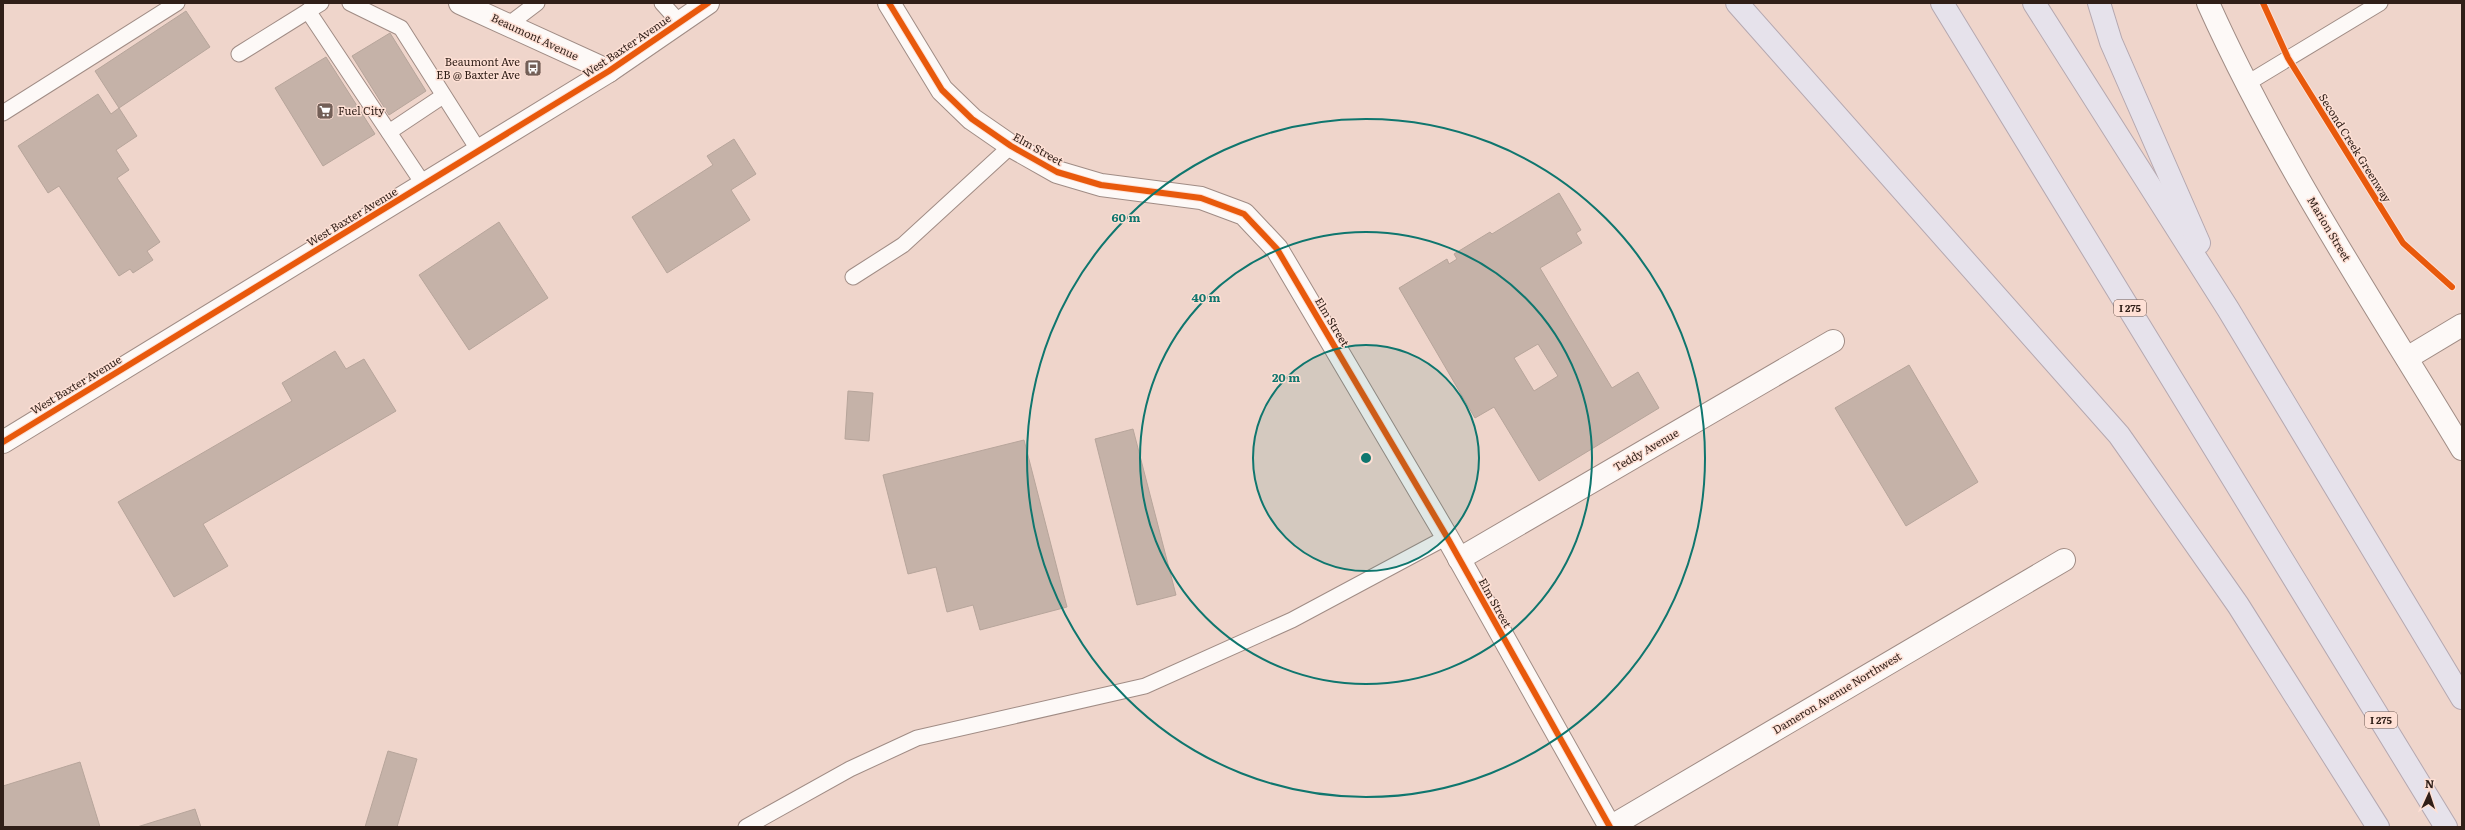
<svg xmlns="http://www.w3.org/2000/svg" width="2465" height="830" font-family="Literata,serif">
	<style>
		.building { fill: #c5b2a8; stroke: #b7a59b; fill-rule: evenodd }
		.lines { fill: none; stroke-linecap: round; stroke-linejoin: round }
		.lane-casing { stroke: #a08c85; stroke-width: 17 }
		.street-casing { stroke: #a08c85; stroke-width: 24 }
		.secondary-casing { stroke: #a08c85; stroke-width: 24 }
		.highway-casing { stroke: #b5a8b0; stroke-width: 24 }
		.lane { stroke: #fdf9f7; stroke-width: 15 }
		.street { stroke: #fdf9f7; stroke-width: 22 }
		.secondary { stroke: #fdf9f7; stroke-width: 22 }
		.highway { stroke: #e6e2eb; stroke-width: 22 }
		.cycleway-casing { stroke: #fee0d5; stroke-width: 8 }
		.cycleway { stroke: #e8590c; stroke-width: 6 }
		.ring { fill: none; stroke: #0f766e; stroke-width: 2 }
		.labels { text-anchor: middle; stroke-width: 3; stroke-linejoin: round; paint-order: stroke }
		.shield { fill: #fee0d5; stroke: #6e5951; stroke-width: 1 }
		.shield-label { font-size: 10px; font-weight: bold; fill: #301f18 }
		.street-label { font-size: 11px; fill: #301f18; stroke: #fee0d5 }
		.poi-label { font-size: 11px; fill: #301f18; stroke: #fee0d5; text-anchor: end }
		.centre { fill: #0f766e; stroke: #fee0d5; stroke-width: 2 }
		.ring-label { font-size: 12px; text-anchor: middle; font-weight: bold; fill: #0f766e; stroke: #fee0d5; stroke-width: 3; stroke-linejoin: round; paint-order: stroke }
	</style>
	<rect width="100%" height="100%" fill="#efd5cb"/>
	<g class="building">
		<polygon points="186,11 210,47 119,108 95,71"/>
		<polygon points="390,33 426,91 389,115 352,56"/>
		<polygon points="326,57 375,134 323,166 275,88"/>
		<polygon points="98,94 111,114 119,108 137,136 116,150 129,170 117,178 160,242 147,251 153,260 133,273 130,269 119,276 59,186 48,193 18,146"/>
		<polygon points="734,139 756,174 731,190 750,220 667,273 632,217 713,165 707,156"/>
		<path d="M1559 193 1581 230 1576 233 1582 243 1540 268 1612 388 1638 372 1659 408 1539 481 1494 407 1475 418 1399 288 1447 259 1449 264 1457 259 1454 254 1490 232 1492 234ZM1538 344 1558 376 1534 391 1514 358Z"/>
		<polygon points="499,222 548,298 469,350 419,275"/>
		<polygon points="335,351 346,369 364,359 396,411 203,524 228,566 174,597 118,502 292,401 282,383"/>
		<polygon points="1909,365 1978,482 1906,526 1835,408"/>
		<polygon points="848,391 873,393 869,441 845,439"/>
		<polygon points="1133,429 1176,595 1137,605 1095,439"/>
		<polygon points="1024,440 1067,607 980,630 973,605 947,612 936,567 908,574 883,475"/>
		<polygon points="388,751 417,759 397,827 365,827"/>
		<polygon points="80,762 100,827 3,827 3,786"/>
		<polygon points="195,809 201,827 137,827"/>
	</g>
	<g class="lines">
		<g class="lane-casing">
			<g id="lane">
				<polyline points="321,3 308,11 424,185"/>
				<polyline points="350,3 401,28 479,151"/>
				<polyline points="662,3 680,23"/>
				<polyline points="508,25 537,3"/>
				<polyline points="239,54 308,11"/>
				<polyline points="2246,84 2380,3"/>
				<polyline points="3,113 177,3"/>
				<polyline points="389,132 443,96"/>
				<polyline points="853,277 903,245 1011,146"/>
				<polyline points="746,827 850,769 917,738 1145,686 1292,620 1447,537"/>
			</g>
		</g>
		<g class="street-casing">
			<g id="street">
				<polyline points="889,3 942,90 972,119 1011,146 1057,172 1101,185 1201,198 1244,214 1277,249 1447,537 1610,827"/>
				<path d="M2208 3C2278 159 2374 303 2462 449"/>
				<polyline points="2407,358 2462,325"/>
				<polyline points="3,442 609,71"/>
				<polyline points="1459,559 1833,341"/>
				<polyline points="1610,827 2064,560"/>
			</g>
		</g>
		<g class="secondary-casing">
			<polyline id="secondary" points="460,3 609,71 708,3"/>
		</g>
		<g class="highway-casing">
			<g id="highway">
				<polyline points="1737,3 2119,435 2238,605 2378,827"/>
				<polyline points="1942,3 2446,827"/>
				<polyline points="2034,3 2228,309 2462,698"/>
				<polyline points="2099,3 2111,42 2199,243"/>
			</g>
		</g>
		<use href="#lane" class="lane"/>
		<use href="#street" class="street"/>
		<use href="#secondary" class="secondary"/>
		<use href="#highway" class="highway"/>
		<g class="cycleway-casing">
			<g id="cycleway">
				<polyline points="889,3 942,90 972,119 1011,146 1057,172 1101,185 1201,198 1244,214 1277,249 1447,537 1610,827"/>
				<polyline points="2263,3 2288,58 2403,243 2452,287"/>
				<polyline points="3,442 609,71 708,3"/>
			</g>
		</g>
		<use href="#cycleway" class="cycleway"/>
	</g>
	<circle cx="1366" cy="458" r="113" fill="#0f766e" fill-opacity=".12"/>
	<g class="ring">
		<circle cx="1366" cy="458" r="113"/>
		<circle cx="1366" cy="458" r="226"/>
		<circle cx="1366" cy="458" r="339"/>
	</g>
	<defs>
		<g id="bus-square" transform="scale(0.9)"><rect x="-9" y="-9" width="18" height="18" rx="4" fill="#735f57" stroke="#fee0d5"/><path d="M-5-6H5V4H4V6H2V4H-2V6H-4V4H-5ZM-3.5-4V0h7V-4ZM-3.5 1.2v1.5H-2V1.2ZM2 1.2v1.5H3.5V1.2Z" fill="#fff"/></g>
		<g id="supermarket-square" transform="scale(0.9)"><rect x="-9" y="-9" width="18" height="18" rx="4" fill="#735f57" stroke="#fee0d5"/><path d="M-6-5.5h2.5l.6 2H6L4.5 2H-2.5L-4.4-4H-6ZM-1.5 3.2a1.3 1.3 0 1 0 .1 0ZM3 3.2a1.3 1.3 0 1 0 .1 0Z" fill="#fff"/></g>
	</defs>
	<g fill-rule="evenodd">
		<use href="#bus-square" x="533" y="68"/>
		<use href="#supermarket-square" x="325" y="111"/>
	</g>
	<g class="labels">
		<g class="shield">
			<rect x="2114" y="300" width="32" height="16" rx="3"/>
			<rect x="2365" y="712" width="32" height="16" rx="3"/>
		</g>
		<g class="shield-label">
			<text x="2130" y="312">I 275</text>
			<text x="2381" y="724">I 275</text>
		</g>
		<g class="street-label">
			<text transform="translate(535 37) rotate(25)" y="4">Beaumont Avenue</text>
			<text transform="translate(627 46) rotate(-34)" y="4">West Baxter Avenue</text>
			<text transform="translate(2355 148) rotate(58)" y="4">Second Creek Greenway</text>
			<text transform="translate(1038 149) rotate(29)" y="4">Elm Street</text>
			<text transform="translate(352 217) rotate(-31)" y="4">West Baxter Avenue</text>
			<text transform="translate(2329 229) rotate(59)" y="4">Marion Street</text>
			<text transform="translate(1332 322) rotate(59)" y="4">Elm Street</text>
			<text transform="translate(76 385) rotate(-31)" y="4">West Baxter Avenue</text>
			<text transform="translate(1646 450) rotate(-30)" y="4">Teddy Avenue</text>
			<text transform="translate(1495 603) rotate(61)" y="4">Elm Street</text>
			<text transform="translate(1837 693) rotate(-31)" y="4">Dameron Avenue Northwest</text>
		</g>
		<g class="poi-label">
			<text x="520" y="66">Beaumont Ave<tspan x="520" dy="13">EB @ Baxter Ave</tspan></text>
			<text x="338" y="115" text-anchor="start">Fuel City</text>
		</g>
	</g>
	<circle cx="1366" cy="458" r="6" class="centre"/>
	<g class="ring-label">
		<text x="1126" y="222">60 m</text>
		<text x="1206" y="302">40 m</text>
		<text x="1286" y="382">20 m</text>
	</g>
	<rect width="2465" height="830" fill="none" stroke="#301f18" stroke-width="8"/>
	<g transform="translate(2429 794) rotate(3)" stroke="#fee0d5" stroke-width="3" paint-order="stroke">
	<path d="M0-3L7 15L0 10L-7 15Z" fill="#301f18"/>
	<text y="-6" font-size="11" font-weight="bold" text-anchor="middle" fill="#301f18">N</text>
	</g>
</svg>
